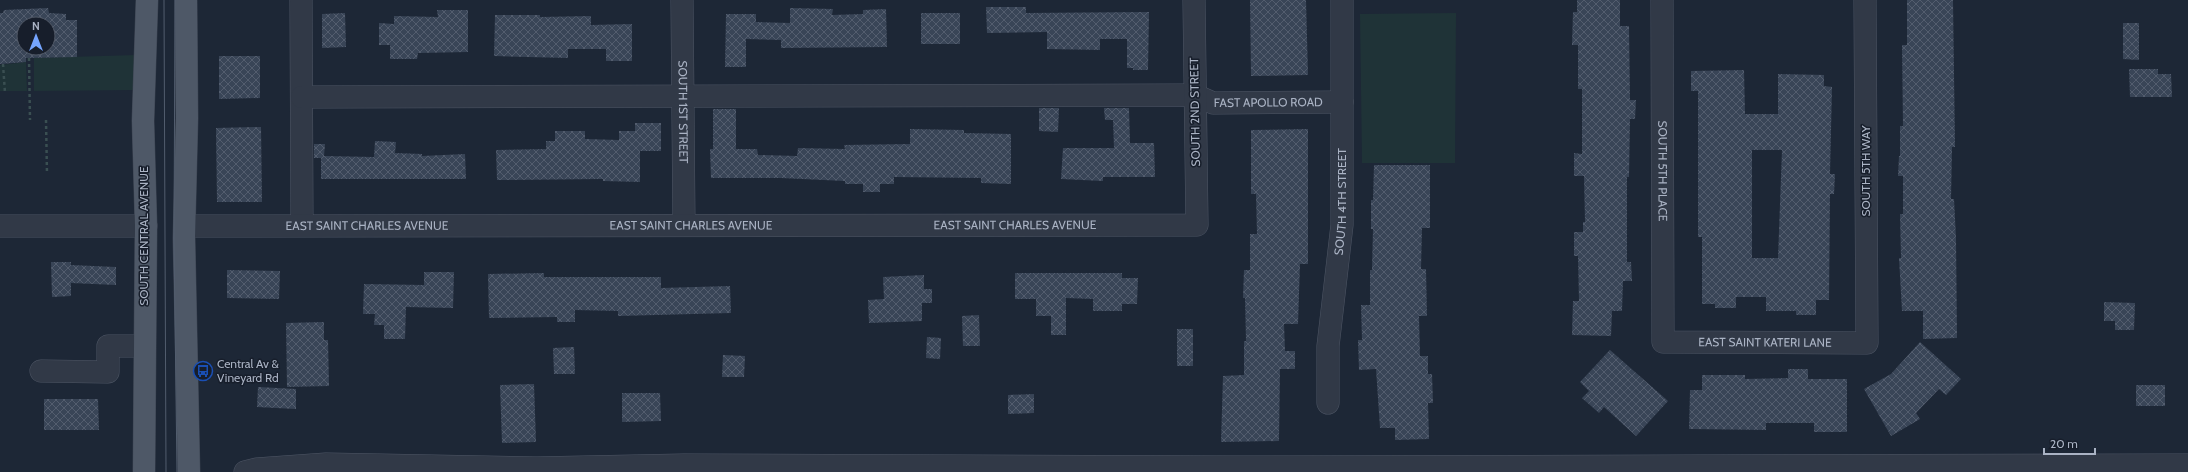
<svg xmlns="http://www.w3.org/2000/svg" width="2188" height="472" font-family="Cabin,sans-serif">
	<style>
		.green { fill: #1f3337 }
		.building { fill: url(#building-cross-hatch); fill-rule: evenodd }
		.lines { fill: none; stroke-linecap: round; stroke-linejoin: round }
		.minor-casing { stroke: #4e5665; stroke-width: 23 }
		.major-casing { stroke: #3a4250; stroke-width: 23 }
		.path { stroke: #3a4f52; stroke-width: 2.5; stroke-dasharray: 3 3; stroke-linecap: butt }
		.minor { stroke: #313947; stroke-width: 22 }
		.major { stroke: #4e5867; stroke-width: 22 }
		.tram { stroke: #525d6e; stroke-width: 1 }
		.labels { text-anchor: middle; stroke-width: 3; stroke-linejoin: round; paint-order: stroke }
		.street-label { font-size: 12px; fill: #aab3c4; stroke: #171e2b }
		.poi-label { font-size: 12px; fill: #aab3c4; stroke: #171e2b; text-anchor: start }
	</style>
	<defs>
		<pattern id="building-cross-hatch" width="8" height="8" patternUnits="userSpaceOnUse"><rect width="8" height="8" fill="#394557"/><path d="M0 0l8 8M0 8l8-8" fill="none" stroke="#535d6e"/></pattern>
	</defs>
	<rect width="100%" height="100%" fill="#1d2736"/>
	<g class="green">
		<polygon points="1456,13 1455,163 1362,163 1360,14"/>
		<polygon points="136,55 136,90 34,91 34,58"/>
		<polygon points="26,62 27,91 0,91 0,65"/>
	</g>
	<g class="building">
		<polygon points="1250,0 1306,0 1308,75 1251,76"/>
		<polygon points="1577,0 1620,0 1620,26 1629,26 1630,100 1636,100 1635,119 1630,119 1629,177 1627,177 1627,262 1631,262 1632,281 1623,281 1622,311 1612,311 1611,336 1572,335 1573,301 1579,301 1578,256 1574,256 1574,232 1583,232 1583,222 1585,222 1584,176 1574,176 1574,153 1582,154 1582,89 1578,89 1578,45 1572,45 1573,12 1577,12"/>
		<polygon points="1907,0 1953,0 1955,147 1952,147 1951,199 1954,199 1956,238 1957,338 1923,339 1923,311 1902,311 1899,258 1901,258 1900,214 1903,214 1903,176 1898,176 1899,156 1900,156 1900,126 1903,126 1902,45 1907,45"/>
		<polygon points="986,7 1026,7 1026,13 1149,12 1148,70 1133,70 1133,68 1127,68 1127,39 1100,39 1100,50 1047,49 1047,32 987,33"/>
		<path d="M48 8 49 13 66 14V20H77V57L26 58V62L0 64V13H3L4 10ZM24 24H48V48H24Z"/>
		<polygon points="790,8 833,9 832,15 863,14 863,10 886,9 887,47 781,48 781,40 746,39 746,67 725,67 726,14 756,14 756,22 790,23"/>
		<polygon points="437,10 468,10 468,52 418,53 417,59 390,59 390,45 379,45 379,23 394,24 394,16 438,17"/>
		<polygon points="345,13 346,47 322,48 322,14"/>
		<rect x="921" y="13" width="39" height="31"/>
		<polygon points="495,15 540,15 540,17 591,16 591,25 632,24 632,61 606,61 606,49 568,49 568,58 494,56"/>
		<polygon points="2123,23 2139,23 2139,60 2123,59"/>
		<polygon points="219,56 260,56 260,98 219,99"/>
		<polygon points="2129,69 2158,69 2158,74 2171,74 2172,97 2130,97"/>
		<path d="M1744 70 1745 114H1778V74L1824 75V86L1832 87 1830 174H1835L1834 194H1830L1829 300H1816V315H1796V311H1766V297H1736V308H1715V304H1702V237H1698V91H1691V71ZM1752 150H1782L1778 258H1752Z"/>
		<polygon points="1039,108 1059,108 1058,132 1039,131"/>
		<polygon points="1104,108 1129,108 1130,143 1154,143 1155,177 1103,177 1103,181 1061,179 1063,148 1114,148 1113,120 1105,120"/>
		<polygon points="713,109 736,109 736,149 757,149 758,155 797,156 798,148 845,149 844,145 910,144 910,129 964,130 964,133 1011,134 1011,184 981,183 981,178 894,177 894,184 880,184 880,192 863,192 863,184 845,184 845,181 781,178 711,178 710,149 713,149"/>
		<polygon points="635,123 661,123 661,151 640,151 640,182 603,181 603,179 497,180 496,150 546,149 546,141 555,141 555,131 585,131 585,139 619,140 619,131 635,131"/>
		<polygon points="261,127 262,202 217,202 216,128"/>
		<polygon points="1308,129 1308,264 1300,264 1298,324 1284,324 1285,351 1295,351 1295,369 1280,369 1279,441 1221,442 1223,376 1244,375 1244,341 1246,341 1245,298 1243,298 1244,270 1250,270 1250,234 1257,234 1256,194 1251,194 1251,130"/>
		<polygon points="375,141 396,142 395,153 422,154 422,156 465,154 466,179 321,179 321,158 314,158 314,144 325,144 324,156 374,157"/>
		<polygon points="1374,165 1430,165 1430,228 1422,228 1421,269 1426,269 1427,316 1419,316 1420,356 1428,356 1428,374 1432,374 1433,403 1428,403 1429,439 1395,440 1395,428 1380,428 1376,369 1359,370 1358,340 1362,340 1361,305 1370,305 1370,270 1372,270 1373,229 1371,229 1371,200 1373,200"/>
		<polygon points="51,262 71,262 71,265 116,267 116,285 71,283 71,296 52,297"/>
		<polygon points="227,270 280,271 279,299 227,298"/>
		<polygon points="424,272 454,272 453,308 406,307 405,339 384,339 384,325 374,325 375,314 363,314 364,284 424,285"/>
		<polygon points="544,273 544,277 661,277 661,288 730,286 731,313 618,316 618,311 575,310 575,322 557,322 557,317 489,318 488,274"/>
		<polygon points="1015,273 1122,273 1122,278 1138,278 1137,304 1122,304 1122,311 1093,311 1093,299 1066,298 1066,335 1051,335 1051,316 1036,316 1036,299 1015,299"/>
		<polygon points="924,275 924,289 932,289 932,303 922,303 922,321 869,323 868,300 884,299 883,277"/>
		<polygon points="2104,302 2135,303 2134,330 2115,330 2115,321 2104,321"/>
		<polygon points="979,315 980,346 963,346 962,316"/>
		<polygon points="324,322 324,340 328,340 329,386 287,387 286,323"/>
		<rect x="1177" y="329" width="16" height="37"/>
		<polygon points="927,337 941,338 940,359 926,358"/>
		<polygon points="1920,342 1961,379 1946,395 1939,389 1916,413 1920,419 1891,436 1864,389 1891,374"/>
		<polygon points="574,347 575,374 554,374 553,348"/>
		<polygon points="1610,350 1668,401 1636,436 1604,407 1599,413 1582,398 1589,391 1580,382"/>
		<polygon points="723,355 745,356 744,377 722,377"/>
		<polygon points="1788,369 1808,369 1808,379 1847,379 1847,432 1814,432 1814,423 1766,423 1766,430 1689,429 1690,390 1702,390 1702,375 1745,375 1745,379 1788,378"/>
		<polygon points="534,384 536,442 502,443 500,385"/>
		<rect x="2136" y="385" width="29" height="21"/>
		<polygon points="258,387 296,389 296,409 257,407"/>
		<polygon points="622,393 660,393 661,421 622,422"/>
		<polygon points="1034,394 1034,413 1008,414 1008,395"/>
		<polygon points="44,399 98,399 99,430 44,430"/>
	</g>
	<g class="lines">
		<g class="minor-casing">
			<g id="minor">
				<polyline points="301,0 302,225"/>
				<path id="s1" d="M682 0 684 225"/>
				<path id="s2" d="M1662 0 1663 342 1867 343 1865 0"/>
				<path id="s3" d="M302 97 1195 95 1213 103 1342 102"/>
				<polyline points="0,226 146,226"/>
				<path id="s4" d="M185 226 1197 225 1194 0"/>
				<polyline points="41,371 108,372 108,346 144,346"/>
				<path id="s5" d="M1328 403V346L1342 225V0"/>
				<polyline points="245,472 257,469 326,464 536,468 684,465 1227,467 2188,465"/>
			</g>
		</g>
		<g class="major-casing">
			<g id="major">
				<polyline points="186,0 187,118 184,238 189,472"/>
				<polyline points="144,472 146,226 143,121 147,0"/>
			</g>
		</g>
		<g class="path">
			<polyline points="29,58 30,120"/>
			<polyline points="3,64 5,93"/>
			<polyline points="46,120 47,174"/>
		</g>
		<use href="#minor" class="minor"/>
		<use href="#major" class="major"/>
		<g class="tram">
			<polyline points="164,0 166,472"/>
			<polyline points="175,0 174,239 177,472"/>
		</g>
	</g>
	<defs>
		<g id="bus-ring" transform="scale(1)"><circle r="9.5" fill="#171e2b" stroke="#1a4fb4" stroke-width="1.5"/><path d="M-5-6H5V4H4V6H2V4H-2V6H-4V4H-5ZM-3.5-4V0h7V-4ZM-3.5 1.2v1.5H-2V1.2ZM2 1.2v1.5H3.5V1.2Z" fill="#1a4fb4"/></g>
	</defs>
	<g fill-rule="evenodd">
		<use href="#bus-ring" x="203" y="371"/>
	</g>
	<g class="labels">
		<g class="street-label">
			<text dy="4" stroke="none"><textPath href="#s3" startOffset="968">FAST APOLLO ROAD</textPath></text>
			<text dy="4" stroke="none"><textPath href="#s1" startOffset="112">SOUTH 1ST STREET</textPath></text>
			<text transform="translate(1195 112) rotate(-91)" y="4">SOUTH 2ND STREET</text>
			<text dy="4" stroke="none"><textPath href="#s2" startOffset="171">SOUTH 5TH PLACE</textPath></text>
			<text transform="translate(1866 171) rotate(-90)" y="4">SOUTH 5TH WAY</text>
			<text dy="4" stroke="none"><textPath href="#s5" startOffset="202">SOUTH 4TH STREET</textPath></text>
			<text dy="4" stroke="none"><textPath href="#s4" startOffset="182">EAST SAINT CHARLES AVENUE</textPath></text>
			<text dy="4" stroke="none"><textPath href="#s4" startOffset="506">EAST SAINT CHARLES AVENUE</textPath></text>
			<text dy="4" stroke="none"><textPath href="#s4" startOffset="830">EAST SAINT CHARLES AVENUE</textPath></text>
			<text transform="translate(144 236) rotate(-90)" y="4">SOUTH CENTRAL AVENUE</text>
			<text dy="4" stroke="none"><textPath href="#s2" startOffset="444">EAST SAINT KATERI LANE</textPath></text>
		</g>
		<g class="poi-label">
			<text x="217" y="368">Central Av &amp;<tspan x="217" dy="14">Vineyard Rd</tspan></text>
		</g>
	</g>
	<g transform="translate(36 36)"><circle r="19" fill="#171e2b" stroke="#525a68"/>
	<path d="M0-3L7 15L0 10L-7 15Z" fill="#75a5ff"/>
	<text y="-6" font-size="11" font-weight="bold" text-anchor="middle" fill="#aab3c4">N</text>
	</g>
	<path d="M2044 448v6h51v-6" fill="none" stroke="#aab3c4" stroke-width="2"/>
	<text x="2050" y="448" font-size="12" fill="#aab3c4" stroke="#171e2b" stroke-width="3" paint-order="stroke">20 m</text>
</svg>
